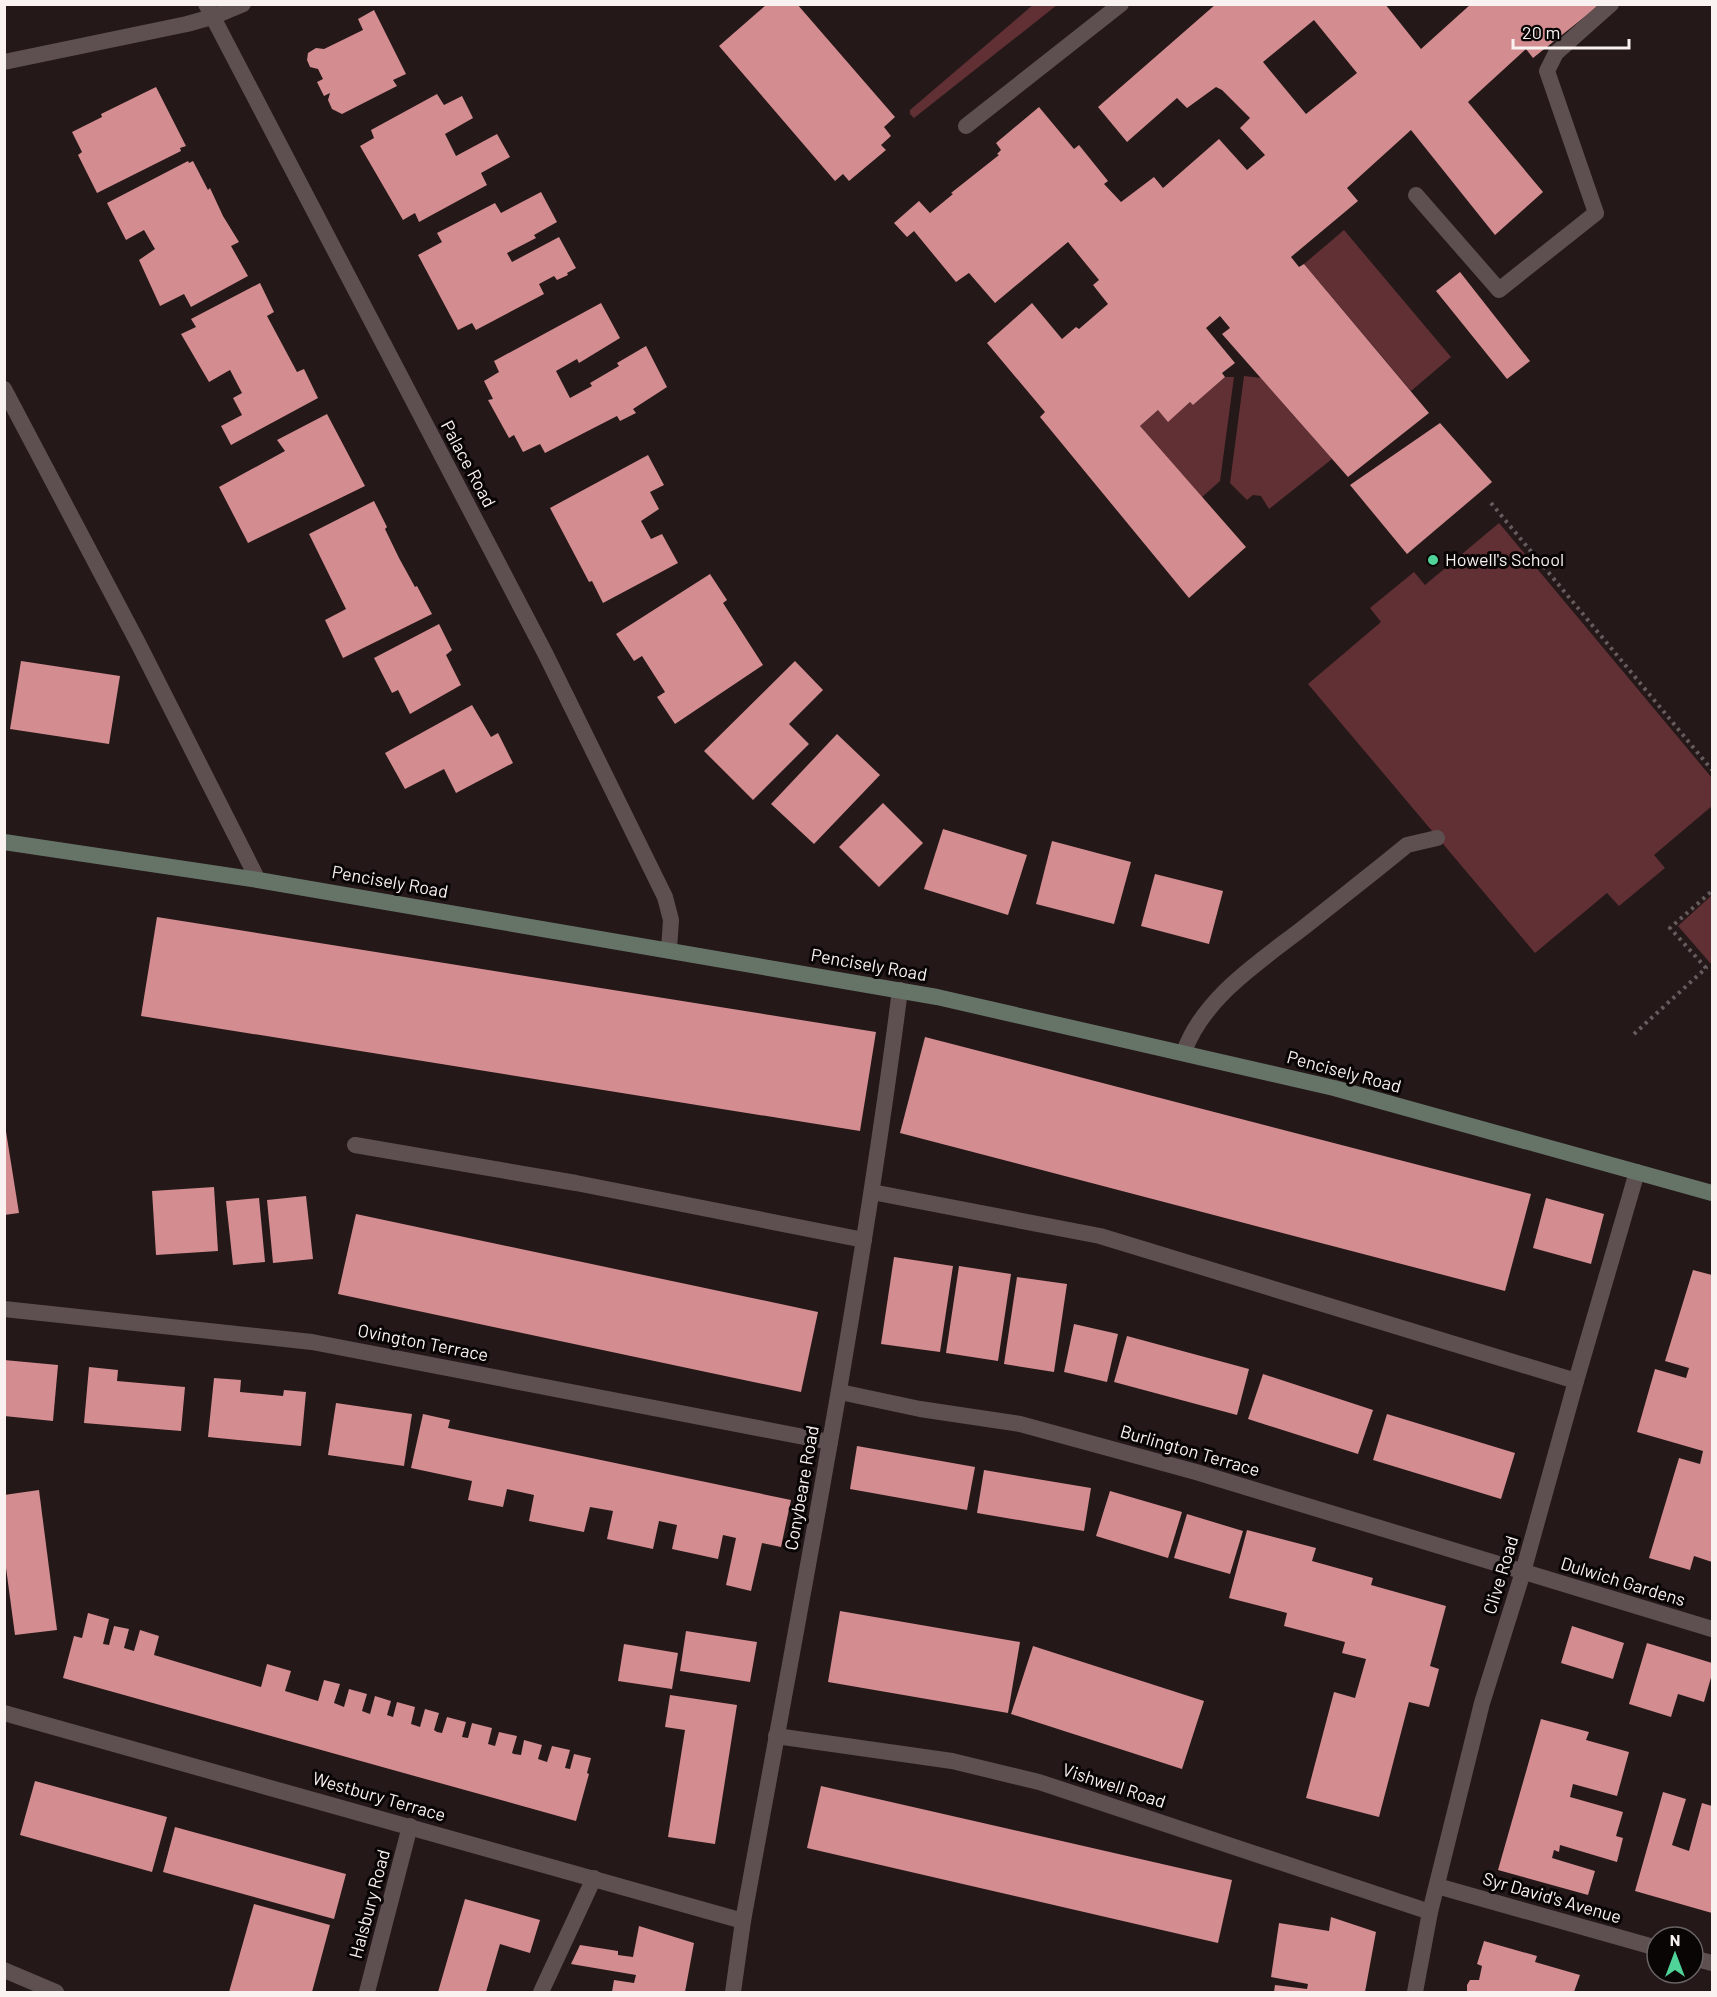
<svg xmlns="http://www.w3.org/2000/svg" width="1717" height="1997" font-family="Barlow,sans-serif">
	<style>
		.green { fill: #613034 }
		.building { fill: #d38c8f; fill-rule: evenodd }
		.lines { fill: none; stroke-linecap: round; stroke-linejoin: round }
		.path { stroke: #675c5d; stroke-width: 4; stroke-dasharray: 3 4.5; stroke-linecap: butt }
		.service { stroke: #5e5050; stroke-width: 16 }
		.minor { stroke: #5e5050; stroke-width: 16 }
		.secondary { stroke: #667468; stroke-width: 16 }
		.poi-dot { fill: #4fd399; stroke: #090505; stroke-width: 2 }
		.labels { text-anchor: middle; stroke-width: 6; stroke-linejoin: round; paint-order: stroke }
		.street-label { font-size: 18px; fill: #faf1f1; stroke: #090505 }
		.poi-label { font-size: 18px; fill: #faf1f1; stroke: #090505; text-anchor: start }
	</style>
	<rect width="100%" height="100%" fill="#241819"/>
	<g class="green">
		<polygon points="1034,4 1057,5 914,118 910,114 910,110"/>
		<polygon points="1344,230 1451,357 1411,391 1304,264"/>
		<polygon points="1244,376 1261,378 1332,459 1269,509 1261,496 1253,495 1247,500 1230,483"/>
		<polygon points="1225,377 1234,377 1220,481 1201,498 1140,426 1158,410 1168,421 1190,402 1193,405"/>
		<polygon points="1499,523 1712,778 1712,806 1654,855 1665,868 1619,906 1607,893 1535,953 1308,684 1381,622 1370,608 1414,572 1425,585"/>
		<polygon points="1712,895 1712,965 1678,926"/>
	</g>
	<g class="building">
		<polygon points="767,4 797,4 895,117 884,127 891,136 881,145 886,150 849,181 843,174 835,181 719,46"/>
		<path d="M1216 4H1385L1421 49 1471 4H1595L1597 7 1533 58 1526 49 1468 102 1543 192 1495 235 1411 130 1347 188 1358 201 1291 257 1299 267 1304 264 1429 413 1348 477 1222 334 1230 328 1220 316 1206 328 1235 363 1222 373 1225 377 1193 405 1190 402 1168 422 1158 410 1140 426 1246 547 1189 598 1040 417 1045 412 987 343 1032 303 1062 339 1076 327 1079 329 1108 304 1093 285 1099 280 1068 242 995 303 969 273 956 282 914 231 907 237 894 223 919 201 930 213 953 194 951 193 999 155 997 154 1001 150 996 143 1039 107 1074 149 1079 145 1108 181 1104 184 1121 202 1154 177 1163 188 1219 139 1247 170 1265 155 1240 128 1250 118 1222 90 1216 87 1187 108 1177 98 1127 142 1098 107ZM1314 20 1357 73 1306 114 1263 62Z"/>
		<polygon points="374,10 406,74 393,80 397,86 342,114 332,109 328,100 330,93 324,96 317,82 323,79 318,69 310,67 307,60 308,53 316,48 324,49 363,30 358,19"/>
		<polygon points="156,87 186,146 180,148 181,151 97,193 78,155 82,152 72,132 102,117 101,114"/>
		<polygon points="437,94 444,105 462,96 473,118 445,134 456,156 497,134 510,157 481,173 487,185 419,222 415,213 403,220 360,146 374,138 371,130"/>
		<polygon points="188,161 189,163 193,161 208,190 210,188 223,216 239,242 231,246 248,276 191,307 184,294 160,306 139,260 155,249 144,230 126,240 107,203"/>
		<polygon points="541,192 557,222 534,235 536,238 507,253 512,262 559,237 576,268 567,273 568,275 557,280 554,276 539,284 544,294 476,330 472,323 458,330 418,255 442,242 437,233 495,203 501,213"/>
		<polygon points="1460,272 1530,361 1507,379 1436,291"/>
		<polygon points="260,283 274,312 267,316 297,372 304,369 318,398 231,445 221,426 242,415 233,398 242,393 230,370 209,382 181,334 196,327 191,319"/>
		<polygon points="601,303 620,338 579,363 577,359 556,371 570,398 592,386 590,383 619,366 617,363 646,346 667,387 633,409 636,413 620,421 617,416 545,453 540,444 523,452 514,435 509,438 488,400 493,399 484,381 499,372 494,361"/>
		<polygon points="327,414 365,486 248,543 219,487 285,451 277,440"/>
		<polygon points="1440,423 1492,482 1407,554 1350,485"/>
		<polygon points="648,455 664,485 650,492 659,509 641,521 651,539 662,534 678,563 603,603 592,581 589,582 550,508"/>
		<polygon points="374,501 387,527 385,529 399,558 415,587 417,586 432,614 343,658 325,620 346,609 309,534"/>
		<polygon points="710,574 727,600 723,603 763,665 675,724 657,697 665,692 642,656 634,661 616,634"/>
		<polygon points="439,624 452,650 446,655 461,685 410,714 398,690 392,693 374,658"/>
		<polygon points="21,661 120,676 109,744 10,729"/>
		<polygon points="795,661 823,690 789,724 809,744 753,800 704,751"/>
		<polygon points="472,705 491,737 498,733 513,763 456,793 444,769 405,789 385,753"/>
		<polygon points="837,734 880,775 814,844 771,804"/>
		<polygon points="883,803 923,843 879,887 839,847"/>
		<polygon points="943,829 1027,855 1008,915 924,889"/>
		<polygon points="1052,841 1131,862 1114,924 1036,904"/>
		<polygon points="1155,874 1223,891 1209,944 1141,926"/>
		<polygon points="157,917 876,1032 860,1131 141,1016"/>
		<polygon points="925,1037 1531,1194 1505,1291 900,1133"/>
		<polygon points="4,1119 19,1213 4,1215"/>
		<polygon points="214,1187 218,1251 156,1255 152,1191"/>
		<polygon points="306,1196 313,1259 273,1263 267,1200"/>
		<polygon points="259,1198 265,1262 233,1265 226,1201"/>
		<polygon points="1546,1198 1604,1214 1591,1264 1533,1248"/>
		<polygon points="356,1214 818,1312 801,1392 338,1294"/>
		<polygon points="894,1257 953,1266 940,1352 881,1344"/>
		<polygon points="959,1266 1011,1274 998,1361 946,1353"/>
		<polygon points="1693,1270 1712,1275 1712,1562 1694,1556 1690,1570 1649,1558 1679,1458 1700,1464 1703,1451 1637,1432 1655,1369 1686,1378 1689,1368 1665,1361"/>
		<polygon points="1017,1277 1067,1284 1054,1372 1004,1364"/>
		<polygon points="1074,1324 1118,1334 1107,1382 1064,1372"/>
		<polygon points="1127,1336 1249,1369 1237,1415 1114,1382"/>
		<polygon points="4,1360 58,1365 53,1421 4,1416"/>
		<polygon points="89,1367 118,1370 117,1381 185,1387 181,1431 84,1423"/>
		<polygon points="1263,1374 1373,1410 1358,1454 1248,1419"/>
		<polygon points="214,1378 241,1380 240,1392 283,1396 284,1390 306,1392 301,1446 208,1437"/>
		<polygon points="336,1403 412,1414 404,1466 328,1455"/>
		<polygon points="423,1414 450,1420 448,1428 791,1500 781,1547 762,1543 751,1591 726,1585 736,1538 723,1535 718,1559 672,1549 677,1525 659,1521 653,1549 607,1539 613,1511 590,1507 584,1532 529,1521 534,1495 507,1489 503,1507 468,1500 472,1481 411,1468"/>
		<polygon points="1387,1414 1515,1453 1501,1499 1373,1460"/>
		<polygon points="857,1446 975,1467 967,1510 850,1489"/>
		<polygon points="984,1470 1091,1488 1084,1531 977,1513"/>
		<polygon points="39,1490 57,1630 15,1635 4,1553 4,1495"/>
		<polygon points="1110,1491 1182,1512 1168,1558 1096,1536"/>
		<polygon points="1187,1514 1243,1531 1230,1574 1174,1558"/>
		<polygon points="1247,1530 1316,1548 1312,1561 1373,1578 1371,1585 1446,1606 1430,1666 1439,1669 1429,1707 1409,1702 1379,1817 1306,1798 1334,1692 1355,1698 1366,1659 1342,1653 1345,1642 1284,1626 1287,1613 1229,1598"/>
		<polygon points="840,1611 1020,1642 1008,1713 828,1682"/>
		<polygon points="88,1613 109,1619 103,1644 109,1645 114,1626 129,1629 124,1648 134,1651 140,1630 159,1636 154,1655 261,1687 267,1664 291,1671 285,1691 318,1701 324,1680 340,1684 334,1703 344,1707 349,1689 367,1694 362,1711 370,1714 375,1696 391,1701 387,1715 393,1717 397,1702 415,1707 411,1724 420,1727 425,1709 439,1713 434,1730 437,1732 442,1733 447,1717 466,1722 462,1737 468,1738 472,1723 492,1728 488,1744 495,1746 499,1732 517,1736 512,1753 514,1754 521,1755 524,1740 542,1745 538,1759 547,1762 552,1746 570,1750 565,1768 570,1769 574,1754 591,1758 587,1773 589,1774 576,1821 63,1678 74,1636 82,1638"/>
		<polygon points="1572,1626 1624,1643 1613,1679 1561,1663"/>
		<polygon points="686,1631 757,1642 750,1682 680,1671"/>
		<polygon points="1647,1643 1712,1663 1712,1674 1704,1702 1678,1694 1671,1717 1629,1704"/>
		<polygon points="624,1644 678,1653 672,1689 618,1681"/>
		<polygon points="1033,1646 1204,1701 1182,1769 1011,1714"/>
		<polygon points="670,1695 737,1705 715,1844 668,1837 685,1730 665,1727"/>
		<polygon points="1541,1719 1589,1732 1586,1740 1629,1752 1617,1796 1573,1784 1570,1797 1623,1812 1616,1836 1623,1838 1617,1862 1560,1845 1559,1852 1554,1850 1552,1858 1595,1871 1588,1895 1498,1870"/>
		<polygon points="35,1781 167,1817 152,1872 20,1835"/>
		<polygon points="821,1786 1232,1880 1218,1943 807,1848"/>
		<polygon points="1663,1792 1686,1799 1672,1845 1689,1851 1702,1803 1712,1806 1712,1913 1635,1891"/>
		<polygon points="175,1827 346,1874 334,1919 163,1872"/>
		<polygon points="465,1899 540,1920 530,1953 500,1944 486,1992 438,1992"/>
		<polygon points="254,1904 330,1925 312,1992 229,1992"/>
		<polygon points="1331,1917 1376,1932 1365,1992 1274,1992 1275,1985 1307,1989 1308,1984 1271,1977 1279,1923 1329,1931"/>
		<polygon points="639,1926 694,1943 685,1992 612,1992 614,1980 634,1983 636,1975 571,1964 580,1945 618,1951 618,1955 633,1957"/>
		<polygon points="1484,1941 1537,1956 1535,1962 1580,1975 1574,1992 1467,1992 1467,1985 1470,1980 1479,1980 1482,1966 1477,1964"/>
	</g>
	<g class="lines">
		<g class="path">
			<polyline points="1491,503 1712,770"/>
			<polyline points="1634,1034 1706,968 1670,928 1712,891"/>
		</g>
		<g class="service">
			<polyline points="966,126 1121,4"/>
			<polyline points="1416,195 1499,290 1596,213 1547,71 1556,53 1611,4"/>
			<polyline points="4,389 138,643 258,880"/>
			<path d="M1184 1052C1203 998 1259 962 1303 928 1338 900 1373 873 1407 845L1437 838"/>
			<polyline points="355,1145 576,1183 864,1240"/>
			<polyline points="872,1192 1100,1236 1576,1381"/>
			<polyline points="4,1970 56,1992"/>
			<polyline points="541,1992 594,1878"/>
		</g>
		<g class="minor">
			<polyline points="206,4 546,655 665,897 671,920 669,949"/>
			<polyline points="4,62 187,24 212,17 243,4"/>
			<polyline points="4,1309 312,1342 830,1442"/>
			<polyline points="840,1392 920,1409 1020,1424 1196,1472 1712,1629"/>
			<polyline points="4,1713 743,1921"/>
			<polyline points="776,1736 952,1761 1039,1782 1430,1912"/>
			<polyline points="1437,1886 1657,1948"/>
			<polyline points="1693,1958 1712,1963"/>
			<polyline points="367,1992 410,1826"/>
			<path d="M733 1992 743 1921C799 1611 860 1302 900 990"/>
			<polyline points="1415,1992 1430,1912 1482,1703 1523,1572 1576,1381 1637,1172"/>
		</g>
		<polyline class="secondary" points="4,842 258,880 937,997 1334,1088 1712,1193"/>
	</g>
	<circle class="poi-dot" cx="1433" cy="560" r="6"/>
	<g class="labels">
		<g class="street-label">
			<text transform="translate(468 464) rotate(62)" y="6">Palace Road</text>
			<text transform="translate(390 882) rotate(10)" y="6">Pencisely Road</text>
			<text transform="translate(869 965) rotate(10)" y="6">Pencisely Road</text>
			<text transform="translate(1344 1072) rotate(15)" y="6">Pencisely Road</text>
			<text transform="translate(423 1343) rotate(11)" y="6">Ovington Terrace</text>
			<text transform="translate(1190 1451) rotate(16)" y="6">Burlington Terrace</text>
			<text transform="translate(802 1488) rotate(-80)" y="6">Conybeare Road</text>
			<text transform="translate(1501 1575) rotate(-73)" y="6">Clive Road</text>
			<text transform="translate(1623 1582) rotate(17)" y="6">Dulwich Gardens</text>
			<text transform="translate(1114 1786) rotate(18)" y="6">Vishwell Road</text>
			<text transform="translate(379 1797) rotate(16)" y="6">Westbury Terrace</text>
			<text transform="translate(1552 1898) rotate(16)" y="6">Syr David's Avenue</text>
			<text transform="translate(370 1904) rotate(-75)" y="6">Halsbury Road</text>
		</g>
		<g class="poi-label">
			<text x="1445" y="566">Howell's School</text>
		</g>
	</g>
	<rect width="1717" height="1997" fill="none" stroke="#faf1f1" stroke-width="12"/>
	<g transform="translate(1675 1955)"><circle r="28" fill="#090505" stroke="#696363" stroke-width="1.5"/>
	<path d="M0-4.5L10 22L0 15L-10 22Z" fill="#4fd399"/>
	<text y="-9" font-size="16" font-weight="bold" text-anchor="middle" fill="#faf1f1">N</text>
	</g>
	<path d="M1513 39v9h116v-9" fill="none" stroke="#faf1f1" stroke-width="3"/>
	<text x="1522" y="39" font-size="18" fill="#faf1f1" stroke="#090505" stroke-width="4.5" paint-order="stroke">20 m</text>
</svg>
